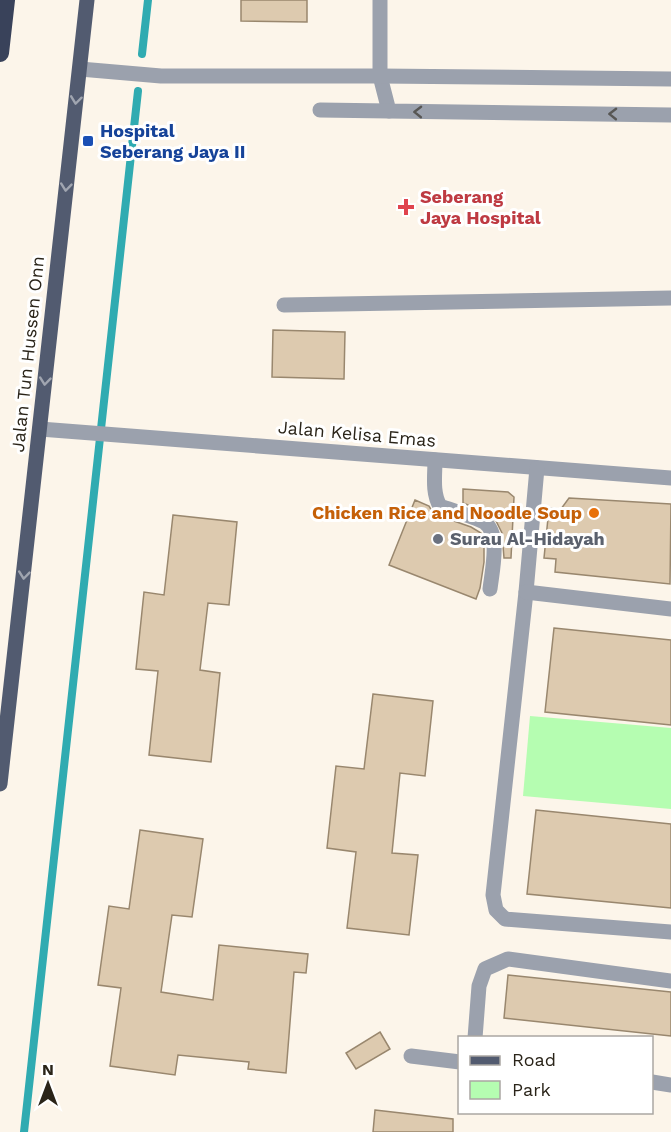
<svg xmlns="http://www.w3.org/2000/svg" width="671" height="1132" font-family="'Work Sans',sans-serif">
	<style>
		.green { fill: #b5fdb1 }
		.lines { fill: none; stroke-linecap: round; stroke-linejoin: round }
		.stream { stroke: #30abb1; stroke-width: 8 }
		.building { fill: #ddcaaf; stroke: #99876e; stroke-width: 1.5 }
		.minor { stroke: #9ba1ad; stroke-width: 15 }
		.major { stroke: #525b70; stroke-width: 15 }
		.highway { stroke: #39425a; stroke-width: 18 }
		.oneway { stroke: #a0a5b0 }
		.oneway2 { stroke: #575654 }
		.transit-dot { fill: #1a4fb4; stroke: #fff; stroke-width: 2 }
		.health-dot { fill: #e0444e; stroke: #fff; stroke-width: 2 }
		.food-dot { fill: #e8710a; stroke: #fff; stroke-width: 2 }
		.worship-dot { fill: #6b7280; stroke: #fff; stroke-width: 2 }
		.labels { text-anchor: middle; stroke-width: 6; stroke-linejoin: round; paint-order: stroke }
		.transit-label { font-size: 18px; font-weight: bold; fill: #164399; stroke: #fff; text-anchor: start }
		.health-label { font-size: 18px; font-weight: bold; fill: #be3a42; stroke: #fff; text-anchor: start }
		.street-label { font-size: 18px; fill: #2a2419; stroke: #fff }
		.food-label { font-size: 18px; font-weight: bold; fill: #c56008; stroke: #fff; text-anchor: end }
		.worship-label { font-size: 18px; font-weight: bold; fill: #5b616d; stroke: #fff; text-anchor: start }
	</style>
	<rect width="100%" height="100%" fill="#fcf5ea"/>
	<polygon class="green" points="530,716 671,728 671,809 523,796"/>
	<g class="lines">
		<g class="stream">
			<polyline points="142,54 148,0"/>
			<polyline points="24,1132 138,91"/>
		</g>
	</g>
	<g class="building">
		<polygon points="241,0 307,0 307,22 241,21"/>
		<polygon points="273,330 345,332 344,379 272,377"/>
		<polygon points="463,489 508,492 514,497 511,558 504,558 502,533 496,521 488,513 463,503"/>
		<polygon points="569,498 671,504 670,584 555,572 556,559 544,558 549,508 561,509"/>
		<polygon points="415,500 429,506 432,511 437,515 471,527 481,533 484,544 484,562 480,588 476,599 389,565"/>
		<polygon points="173,515 237,522 229,605 208,603 200,670 220,673 211,762 149,755 158,671 136,669 144,592 164,595"/>
		<polygon points="554,628 671,640 671,725 545,712"/>
		<polygon points="373,694 433,701 425,776 400,773 392,853 418,855 409,935 347,928 356,852 327,848 336,766 364,769"/>
		<polygon points="536,810 671,824 671,908 527,894"/>
		<polygon points="140,830 203,839 192,917 172,915 161,992 213,1000 219,945 308,954 306,973 294,972 286,1073 248,1069 249,1062 178,1055 175,1075 110,1066 121,988 98,985 109,906 129,909"/>
		<polygon points="508,975 671,992 671,1036 504,1018"/>
		<polygon points="380,1032 390,1049 356,1069 346,1053"/>
		<polygon points="375,1110 453,1119 453,1132 373,1132"/>
	</g>
	<g class="lines">
		<g class="minor">
			<polyline points="380,0 380,76 389,111 671,115"/>
			<polyline points="80,69 161,76 380,76 671,79"/>
			<polyline points="320,110 389,111"/>
			<polyline points="284,305 671,298"/>
			<polyline points="40,429 671,478"/>
			<path d="M435 460C435 475 432 493 440 506 451 510 475 517 484 522 501 533 492 571 490 589"/>
			<polyline points="537,468 526,592 493,895 496,910 505,919 671,932"/>
			<polyline points="526,592 671,609"/>
			<polyline points="475,1038 479,986 485,969 508,959 671,981"/>
			<polyline points="411,1056 460,1062"/>
			<polyline points="652,1082 671,1085"/>
		</g>
		<polyline class="major" points="0,784 87,0"/>
		<polyline class="highway" points="0,53 6,0"/>
	</g>
	<defs><path id="oneway-chevron" d="M-2-3.5L2.5 0L-2 3.5" fill="none" stroke-width="1.6" stroke-linecap="round" stroke-linejoin="round" transform="scale(1.5)"/></defs>
	<g class="oneway">
		<use href="#oneway-chevron" transform="translate(76 100) rotate(97)"/>
		<use href="#oneway-chevron" transform="translate(66 187) rotate(96)"/>
		<use href="#oneway-chevron" transform="translate(45 381) rotate(96)"/>
		<use href="#oneway-chevron" transform="translate(24 575) rotate(96)"/>
	</g>
	<g class="oneway2">
		<use href="#oneway-chevron" transform="translate(418 112) rotate(-179)"/>
		<use href="#oneway-chevron" transform="translate(613 114) rotate(-179)"/>
	</g>
	<rect class="transit-dot" x="82" y="135" width="12" height="12" rx="3"/>
	<path class="health-dot" d="M403 198h6v6h6v6h-6v6h-6v-6h-6v-6h6z"/>
	<circle class="food-dot" cx="594" cy="513" r="6"/>
	<circle class="worship-dot" cx="438" cy="539" r="6"/>
	<g class="labels">
		<g class="transit-label">
			<text x="100" y="137">Hospital<tspan x="100" dy="21">Seberang Jaya II</tspan></text>
		</g>
		<g class="health-label">
			<text x="420" y="203">Seberang<tspan x="420" dy="21">Jaya Hospital</tspan></text>
		</g>
		<g class="street-label">
			<text transform="translate(28 354) rotate(-84)" y="6">Jalan Tun Hussen Onn</text>
			<text transform="translate(357 434) rotate(5)" y="6">Jalan Kelisa Emas</text>
		</g>
		<g class="food-label">
			<text x="582" y="519">Chicken Rice and Noodle Soup</text>
		</g>
		<g class="worship-label">
			<text x="450" y="545">Surau Al-Hidayah</text>
		</g>
	</g>
	<rect x="458" y="1036" width="195" height="78" fill="#ffffff" stroke="#aaa7a3" stroke-width="1.5"/>
	<rect x="470" y="1056" width="30" height="9" fill="#525b70" stroke="#aaa7a3" stroke-width="1.5"/>
	<text x="512" y="1066" font-size="18" fill="#2a2419">Road</text>
	<rect x="470" y="1081" width="30" height="18" fill="#b5fdb1" stroke="#aaa7a3" stroke-width="1.5"/>
	<text x="512" y="1096" font-size="18" fill="#2a2419">Park</text>
	<g transform="translate(48 1084)" stroke="#ffffff" stroke-width="4.5" paint-order="stroke">
	<path d="M0-4.5L10 22L0 15L-10 22Z" fill="#2a2419"/>
	<text y="-9" font-size="16" font-weight="bold" text-anchor="middle" fill="#2a2419">N</text>
	</g>
</svg>
